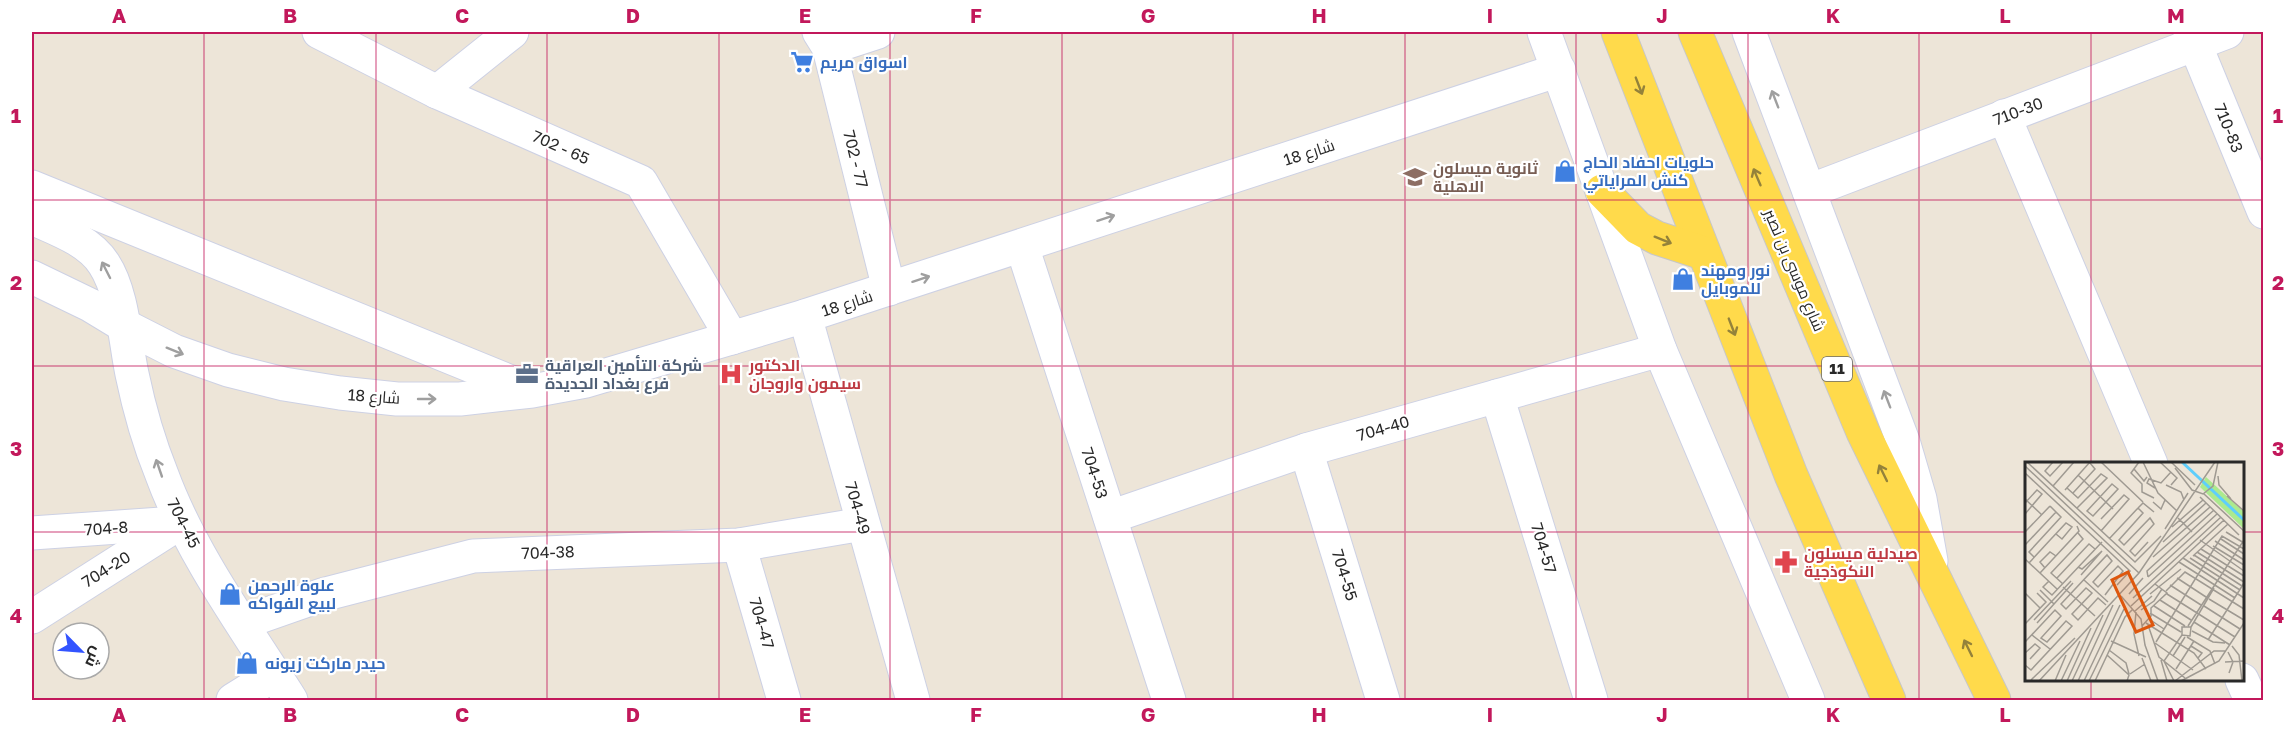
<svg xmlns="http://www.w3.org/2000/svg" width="2295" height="732" font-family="'Golos Text',Cairo,sans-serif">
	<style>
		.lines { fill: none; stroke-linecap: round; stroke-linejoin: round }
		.minor-casing { stroke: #cdd1e4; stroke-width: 35 }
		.major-casing { stroke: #c7c7c7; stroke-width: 35 }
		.minor { stroke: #fff; stroke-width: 33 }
		.major { stroke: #ffda4b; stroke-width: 33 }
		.oneway { stroke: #94823a }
		.oneway2 { stroke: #9f9f9f }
		.grid { fill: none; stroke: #c2185b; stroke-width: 1.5; stroke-opacity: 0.55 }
		.labels { text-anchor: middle; stroke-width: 4.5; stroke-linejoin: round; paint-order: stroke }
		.shield { fill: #fff; stroke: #696969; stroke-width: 1.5 }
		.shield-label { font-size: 15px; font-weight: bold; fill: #292929 }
		.shop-label { font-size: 16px; font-weight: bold; fill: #366cbe; stroke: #fff; text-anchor: start }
		.street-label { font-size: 16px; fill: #292929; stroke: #fff }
		.education-label { font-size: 16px; font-weight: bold; fill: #785e54; stroke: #fff; text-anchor: start }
		.service-label { font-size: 16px; font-weight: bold; fill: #4e5e75; stroke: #fff; text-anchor: start }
		.health-label { font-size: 16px; font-weight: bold; fill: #be3a42; stroke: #fff; text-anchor: start }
		.inset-river { fill: none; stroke: #5ecefc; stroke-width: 3 }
		.inset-road { fill: none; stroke: #9f9a92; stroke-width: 1.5 }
		.view { fill: #de570d; fill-opacity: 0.15; stroke: #de570d; stroke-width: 3 }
		.inset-edge { fill: none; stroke: #292929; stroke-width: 3 }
		.neatline { fill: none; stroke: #c2185b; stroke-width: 2 }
		.grid-label { font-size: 20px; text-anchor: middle; font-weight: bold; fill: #c2185b }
	</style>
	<rect width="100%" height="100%" fill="#ede5d8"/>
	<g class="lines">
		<g class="minor-casing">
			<g id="minor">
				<polyline points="319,32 437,92 641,182 732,338"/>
				<polyline points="819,32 829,48 889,289"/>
				<polyline points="1544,32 1660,350 1808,700"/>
				<polyline points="1749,32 1903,441 1920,499 1931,561"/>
				<polyline points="2190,32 2264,212"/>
				<polyline points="829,48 878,32"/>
				<polyline points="437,92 512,32"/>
				<polyline points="2004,116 2151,464"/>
				<polyline points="32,187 528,389"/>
				<polyline points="1809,191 2227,32"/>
				<path d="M32 218C56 229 89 240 104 264 123 293 125 341 132 374 139 408 149 443 162 475 191 554 246 629 291 700"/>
				<polyline points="1022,246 1169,700"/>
				<polyline points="32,277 90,305 123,325 174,351 228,370 284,384 340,393 397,399 460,399 532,391 586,381 805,316 1559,70"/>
				<polyline points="805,316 913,700"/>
				<polyline points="1497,396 1591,700"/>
				<polyline points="1306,450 1383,700"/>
				<polyline points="1110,517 1306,450 1660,350"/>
				<polyline points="32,533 176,523"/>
				<polyline points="739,545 784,700"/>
				<polyline points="32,617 181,522"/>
				<polyline points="242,623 322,595 473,556 739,545 863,524"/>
				<polyline points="2242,680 2251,700"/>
				<polyline points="233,700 275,674"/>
			</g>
		</g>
		<g class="major-casing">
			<g id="major">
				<polyline points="1618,32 1791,475 1889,700"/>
				<polyline points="1695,32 1863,432 1994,700"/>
				<polyline points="1602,191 1638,228 1657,238 1703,253"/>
			</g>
		</g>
		<use href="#minor" class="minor"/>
		<use href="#major" class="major"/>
	</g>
	<defs><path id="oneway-shaft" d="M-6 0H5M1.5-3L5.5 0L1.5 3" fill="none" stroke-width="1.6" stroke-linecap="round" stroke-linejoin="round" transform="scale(1.5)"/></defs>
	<g class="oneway">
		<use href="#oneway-shaft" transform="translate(1639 86) rotate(69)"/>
		<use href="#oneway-shaft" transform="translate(1757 177) rotate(-113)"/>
		<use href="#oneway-shaft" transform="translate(1663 240) rotate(22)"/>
		<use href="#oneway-shaft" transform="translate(1732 327) rotate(69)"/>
		<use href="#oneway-shaft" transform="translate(1883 473) rotate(-116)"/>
		<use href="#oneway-shaft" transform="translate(1968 648) rotate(-116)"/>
	</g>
	<g class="oneway2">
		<use href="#oneway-shaft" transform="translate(1775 99) rotate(-111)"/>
		<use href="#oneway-shaft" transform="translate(1106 218) rotate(-18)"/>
		<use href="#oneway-shaft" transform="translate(106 270) rotate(-117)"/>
		<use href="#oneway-shaft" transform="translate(921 279) rotate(-18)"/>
		<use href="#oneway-shaft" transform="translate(175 351) rotate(22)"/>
		<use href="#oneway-shaft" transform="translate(427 399)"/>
		<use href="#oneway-shaft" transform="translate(1887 399) rotate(-111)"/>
		<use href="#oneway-shaft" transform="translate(159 468) rotate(-109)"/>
	</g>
	<path class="grid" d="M204 32V700M376 32V700M547 32V700M719 32V700M890 32V700M1062 32V700M1233 32V700M1405 32V700M1576 32V700M1748 32V700M1919 32V700M2091 32V464M32 200H2264M32 366H2264M32 532H2026M2242 532H2264M2091 680V700"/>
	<defs>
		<g id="supermarket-bare" transform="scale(1.8)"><path d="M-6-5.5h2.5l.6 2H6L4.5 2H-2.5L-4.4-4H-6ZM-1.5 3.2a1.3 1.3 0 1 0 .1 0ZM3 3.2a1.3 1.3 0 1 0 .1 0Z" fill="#3f7fe0" stroke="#fff" stroke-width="2.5" paint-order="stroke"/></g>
		<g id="shop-bare" transform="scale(1.8)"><path d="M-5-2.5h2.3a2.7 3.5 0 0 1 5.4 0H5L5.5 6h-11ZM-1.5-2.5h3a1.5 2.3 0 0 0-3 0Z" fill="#3f7fe0" stroke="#fff" stroke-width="2.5" paint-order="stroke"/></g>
		<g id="school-bare" transform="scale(1.8)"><path d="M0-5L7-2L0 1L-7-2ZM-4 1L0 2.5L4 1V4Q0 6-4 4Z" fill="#8d6e63" stroke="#fff" stroke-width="2.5" paint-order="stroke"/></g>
		<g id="office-bare" transform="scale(1.8)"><path d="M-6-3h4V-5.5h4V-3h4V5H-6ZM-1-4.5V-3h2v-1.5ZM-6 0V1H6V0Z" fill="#5c6f8a" stroke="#fff" stroke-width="2.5" paint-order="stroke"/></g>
		<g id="hospital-bare" transform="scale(1.8)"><path d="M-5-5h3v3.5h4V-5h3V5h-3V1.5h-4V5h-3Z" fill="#e0444e" stroke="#fff" stroke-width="2.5" paint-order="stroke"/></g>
		<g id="pharmacy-bare" transform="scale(1.8)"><path d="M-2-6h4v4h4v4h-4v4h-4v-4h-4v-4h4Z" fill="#e0444e" stroke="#fff" stroke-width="2.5" paint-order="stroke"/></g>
	</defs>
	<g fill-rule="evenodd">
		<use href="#supermarket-bare" x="802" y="62"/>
		<use href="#shop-bare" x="1565" y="171"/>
		<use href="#school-bare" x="1415" y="177"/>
		<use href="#shop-bare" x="1683" y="279"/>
		<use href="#office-bare" x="527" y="374"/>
		<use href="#hospital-bare" x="731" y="374"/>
		<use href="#pharmacy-bare" x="1786" y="562"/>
		<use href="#shop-bare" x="230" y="594"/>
		<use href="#shop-bare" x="247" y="663"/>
	</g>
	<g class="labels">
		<rect class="shield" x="1822" y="357" width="30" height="24" rx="4.5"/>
		<g class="shield-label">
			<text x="1837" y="374">11</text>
		</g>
		<g class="shop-label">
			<text x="820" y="68">اسواق مريم</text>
			<text x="1583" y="168">حلويات احفاد الحاج<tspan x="1583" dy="18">كنش المراياتي</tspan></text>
			<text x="1701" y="276">نور ومهند<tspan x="1701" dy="18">للموبايل</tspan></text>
			<text x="248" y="591">علوة الرحمن<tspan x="248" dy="18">لبيع الفواكه</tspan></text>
			<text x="265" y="669">حيدر ماركت زيونه</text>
		</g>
		<g class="street-label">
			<text transform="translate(2018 111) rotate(-21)" y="6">710-30</text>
			<text transform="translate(2229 128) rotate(68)" y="6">710-83</text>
			<text transform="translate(561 147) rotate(24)" y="6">702 - 65</text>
			<text transform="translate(1309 152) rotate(-18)" y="6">شارع 18</text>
			<text transform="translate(856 159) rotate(76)" y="6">702 - 77</text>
			<text transform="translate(1795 270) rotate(67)" y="6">شارع موسى بن نصير</text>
			<text transform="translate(847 303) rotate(-18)" y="6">شارع 18</text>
			<text transform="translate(374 396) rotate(4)" y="6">شارع 18</text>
			<text transform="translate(1383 428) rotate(-16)" y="6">704-40</text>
			<text transform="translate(1095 473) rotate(72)" y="6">704-53</text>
			<text transform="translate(858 508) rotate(74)" y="6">704-49</text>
			<text transform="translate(184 523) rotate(63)" y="6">704-45</text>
			<text transform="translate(106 528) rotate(-4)" y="6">704-8</text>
			<text transform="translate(1544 548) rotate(73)" y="6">704-57</text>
			<text transform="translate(548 552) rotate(-2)" y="6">704-38</text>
			<text transform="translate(106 569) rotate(-32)" y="6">704-20</text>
			<text transform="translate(1345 575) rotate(73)" y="6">704-55</text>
			<text transform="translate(762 623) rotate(74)" y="6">704-47</text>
		</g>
		<g class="education-label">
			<text x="1433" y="174">ثانوية ميسلون<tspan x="1433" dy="18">الاهلية</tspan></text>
		</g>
		<g class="service-label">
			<text x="545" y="371">شركة التأمين العراقية<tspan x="545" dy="18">فرع بغداد الجديدة</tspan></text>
		</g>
		<g class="health-label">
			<text x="749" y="371">الدكتور<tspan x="749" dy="18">سيمون واروجان</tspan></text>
			<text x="1804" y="559">صيدلية ميسلون<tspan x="1804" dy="18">النكوذجية</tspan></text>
		</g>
	</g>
	<g transform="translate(2025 462)">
		<rect width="219" height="219" fill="#ede5d8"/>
		<path d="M181 15 219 50V67L175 25Z" fill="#abea8e"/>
		<path class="inset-river" d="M157 0 219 58"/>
		<path class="inset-road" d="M2 0 110 100 136 74M28 0 20 9 25 14 38 0M76 0 118 40M114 0 106 11 117 22V30L129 36M118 0 133 31 152 49M135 0 152 16 146 23M146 0 170 23M0 4 114 111M150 6 167 28 178 32 188 24 193 0M109 7 119 19 122 15M0 11 105 109 92 123M53 13 88 47M193 14 194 23 206 37M87 22 93 27 68 54 62 49ZM141 23 156 30 159 38M28 24 49 0M42 26 53 36 76 12 82 16 52 46M130 26 122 21 124 17 136 21 146 10M40 28 65 0M48 31 70 7 65 1M179 32 219 69M202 34 219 49M175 35 214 73M0 37 17 53M128 40 136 47 140 38M0 41 12 28 17 32 0 52M113 46 118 41 129 50M153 56 167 70M76 57 99 33 104 37 76 69M147 65 178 38M140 67 163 31M0 70 25 44M201 70 219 81M84 77 113 46 118 51 94 78 99 83 125 56 129 62 105 89 110 94 123 80M196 77 219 92M175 78 219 109M190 79 219 98M138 80 181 41M0 83 31 50M188 84 219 103M176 87 219 114M172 90 219 120M169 93 217 124M168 94 203 62M9 95 4 90 36 55 25 44M128 95 185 45M158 96 219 136M165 96 215 128M0 97 32 127M154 100 210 136M4 101 26 77 41 61 47 65 37 77 31 72M53 105 57 107 77 89 56 113M20 106 15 100 25 90 31 94M15 111 54 69 52 64M123 115 122 109 189 48M123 115 192 52M32 116 64 82 70 87M152 116 181 135M59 118 83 140M24 119 18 125 27 133 77 80M38 122 26 111 58 77 53 71M145 123 176 143M38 125 70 154M141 129 160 110 219 147M0 131 15 146M104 132 118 116M125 132 156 107M142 132 210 175M80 133 98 109 93 104 73 125 68 120 87 99 82 93 36 142 41 147 61 126 67 131 47 152 53 158 73 136 81 143M96 134 116 157 120 183 133 219M108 136 196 55M184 137 219 158M135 138 166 158M29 142 48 121M106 144 199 58M129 144 160 164M179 144 215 167M116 148 129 139 137 127M110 149 127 134M111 150 109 172 114 194M125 151 156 170M124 157 139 167M9 158 46 119M169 160 205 183M12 161 29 142 15 128M121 161 169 191 181 207M0 162 21 140 12 131M123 163 134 195 160 216M117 164 126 154V146L142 131 130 122M163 164 219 78M166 165 189 126M167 169 188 180 200 181M7 173 25 187M162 175 185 189 190 202M183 178 219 121M86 179 121 195M0 180 30 148 36 154 16 176 22 180 41 159 47 164 6 208 0 203M131 180 197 74 219 87M130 181 168 208M166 184 177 191 173 196M207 184 214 193 217 219M84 188 101 201 104 212M203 190 208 200 204 211M0 191 10 182 15 186 5 197M82 193 104 213 102 219M148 194 160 175M117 196 126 219M136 198 142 219M200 200 219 199M151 207 169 179M105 212 120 202M6 218 50 176M14 219 114 111 190 0M30 219 41 193M36 219 55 179M42 219 66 166M47 219 78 153M53 219 88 143M59 219 95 143M64 219 99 147M70 219 100 155 108 147M149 219 139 199 157 173V165H166L165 174 157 173M150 219 189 189H201M156 219 194 199 219 161"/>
		<path class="view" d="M103 110 128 163 111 170 87 118Z"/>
		<rect width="219" height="219" class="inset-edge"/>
	</g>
	<rect width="2295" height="732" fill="none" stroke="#ffffff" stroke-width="66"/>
	<g transform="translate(81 651) rotate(115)"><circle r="28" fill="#ffffff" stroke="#a9a9a9" stroke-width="1.5"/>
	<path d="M0-4.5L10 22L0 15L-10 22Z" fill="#3354ff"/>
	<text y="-9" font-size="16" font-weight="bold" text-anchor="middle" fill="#292929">ش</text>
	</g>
	<rect x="33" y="33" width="2229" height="666" class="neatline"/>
	<g class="grid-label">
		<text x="119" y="23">A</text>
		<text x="290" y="23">B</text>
		<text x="462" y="23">C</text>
		<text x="633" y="23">D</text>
		<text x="805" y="23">E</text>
		<text x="976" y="23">F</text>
		<text x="1148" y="23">G</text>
		<text x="1319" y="23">H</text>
		<text x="1490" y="23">I</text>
		<text x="1662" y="23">J</text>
		<text x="1833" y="23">K</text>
		<text x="2005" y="23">L</text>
		<text x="2176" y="23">M</text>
		<text x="16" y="123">1</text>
		<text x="2278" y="123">1</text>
		<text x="16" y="290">2</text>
		<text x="2278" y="290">2</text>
		<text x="16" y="456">3</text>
		<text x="2278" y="456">3</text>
		<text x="16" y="623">4</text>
		<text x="2278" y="623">4</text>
		<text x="119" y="722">A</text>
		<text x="290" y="722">B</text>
		<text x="462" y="722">C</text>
		<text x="633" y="722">D</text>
		<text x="805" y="722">E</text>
		<text x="976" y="722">F</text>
		<text x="1148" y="722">G</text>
		<text x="1319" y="722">H</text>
		<text x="1490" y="722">I</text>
		<text x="1662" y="722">J</text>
		<text x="1833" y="722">K</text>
		<text x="2005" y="722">L</text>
		<text x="2176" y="722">M</text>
	</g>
</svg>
